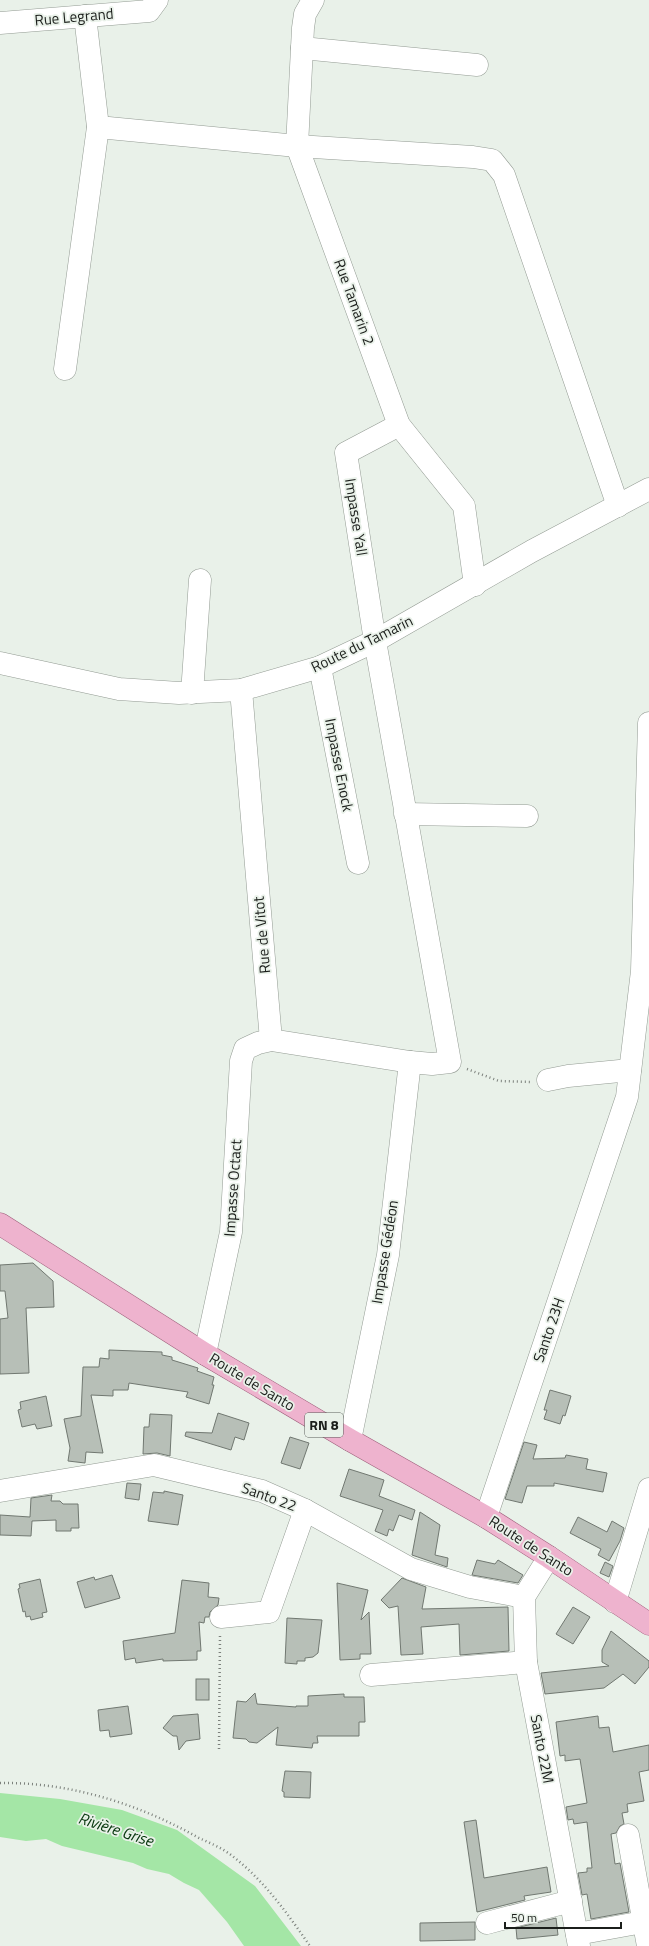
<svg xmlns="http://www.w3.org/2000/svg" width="649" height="1946" font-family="'Titillium Web',sans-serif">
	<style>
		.water { fill: #a4e6a6 }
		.building { fill: #b7bfb7; stroke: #717871 }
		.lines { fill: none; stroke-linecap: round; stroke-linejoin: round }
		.minor-casing { stroke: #939b93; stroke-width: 23 }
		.major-casing { stroke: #9d5e7a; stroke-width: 23 }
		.path { stroke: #7c817c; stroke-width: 2.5; stroke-dasharray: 1 3; stroke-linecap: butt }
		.minor { stroke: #fff; stroke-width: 22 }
		.major { stroke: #eeb3ce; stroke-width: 22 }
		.labels { text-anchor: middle; stroke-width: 3.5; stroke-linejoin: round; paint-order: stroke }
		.shield { fill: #e9f1e9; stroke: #595d59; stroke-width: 1 }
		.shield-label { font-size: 14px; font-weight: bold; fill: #1b1e1b }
		.street-label { font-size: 15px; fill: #1b1e1b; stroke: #e9f1e9 }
		.water-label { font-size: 16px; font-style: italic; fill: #07370e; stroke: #e9f1e9 }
	</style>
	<rect width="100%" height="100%" fill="#e9f1e9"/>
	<polygon class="water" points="0,1793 60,1799 122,1810 177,1830 255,1886 301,1946 244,1946 227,1922 199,1890 184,1883 169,1874 147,1869 133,1863 62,1846 46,1839 26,1841 0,1837"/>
	<g class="building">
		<polygon points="33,1263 53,1281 54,1307 26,1308 29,1373 0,1374 0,1319 8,1318 5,1291 0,1291 0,1265"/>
		<polygon points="109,1350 162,1352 162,1355 172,1357 172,1360 198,1368 197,1371 214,1377 212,1385 214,1385 209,1404 186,1397 188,1392 129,1383 128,1390 113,1390 113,1396 91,1395 103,1453 86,1452 85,1463 68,1461 70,1448 64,1419 81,1416 83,1367 99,1367 100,1358 109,1359"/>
		<polygon points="550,1390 571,1396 565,1416 563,1415 560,1424 544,1419 547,1410 544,1410"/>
		<polygon points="46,1396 52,1426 37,1429 35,1424 22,1427 18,1410 21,1409 20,1402"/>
		<polygon points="218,1413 249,1423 244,1440 235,1437 231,1450 185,1436 186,1432 212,1433"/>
		<polygon points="150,1414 172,1415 170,1456 157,1453 143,1454 144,1427 149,1427"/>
		<polygon points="290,1437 309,1443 300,1469 281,1463"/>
		<polygon points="524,1442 537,1445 533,1459 565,1458 566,1455 588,1459 586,1469 607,1473 603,1492 554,1483 554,1486 527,1486 522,1503 505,1499"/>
		<polygon points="349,1469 384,1480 379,1496 415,1510 412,1520 399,1515 393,1531 389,1529 387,1536 375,1531 383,1510 340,1496"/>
		<polygon points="127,1483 141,1484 139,1500 125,1498"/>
		<polygon points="164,1491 183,1495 178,1525 148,1521 153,1492 164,1493"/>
		<polygon points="52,1495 51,1501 60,1501 63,1504 78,1504 79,1528 71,1528 71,1531 56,1531 56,1520 32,1521 31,1536 0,1535 0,1515 30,1517 31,1498"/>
		<polygon points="420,1512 440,1525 435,1555 448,1558 447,1567 412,1555"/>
		<polygon points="578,1517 607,1532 612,1521 624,1528 620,1541 609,1561 598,1555 601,1549 570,1533"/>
		<polygon points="477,1560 495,1564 498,1560 523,1575 518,1583 472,1575"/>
		<polygon points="605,1562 613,1566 609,1577 600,1573"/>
		<polygon points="112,1575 120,1598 85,1608 77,1582 94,1577 95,1580"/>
		<polygon points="402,1578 426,1587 422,1609 508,1607 509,1651 460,1655 459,1624 421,1627 423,1654 401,1655 398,1606 389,1608 381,1600"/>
		<polygon points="40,1579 47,1612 42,1613 43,1617 31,1620 30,1616 26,1617 25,1611 23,1612 18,1589 20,1588 19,1584"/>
		<polygon points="182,1580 209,1583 208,1597 219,1598 218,1605 210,1612 209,1617 205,1617 204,1623 199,1622 201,1651 197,1651 197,1660 163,1661 163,1659 136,1663 135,1658 125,1660 123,1641 175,1633"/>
		<polygon points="337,1583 368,1590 361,1620 369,1612 371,1654 360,1654 360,1659 340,1660"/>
		<polygon points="573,1607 590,1617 573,1644 556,1634"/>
		<polygon points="287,1618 322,1620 318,1653 313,1657 305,1658 305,1661 297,1661 297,1664 285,1663"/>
		<polygon points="611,1631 649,1661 649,1667 635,1684 623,1674 604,1688 545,1694 541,1673 609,1666 602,1662 602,1650"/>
		<rect x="196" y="1679" width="13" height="21"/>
		<polygon points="255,1693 257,1704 296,1707 296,1706 308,1706 308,1696 344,1694 344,1697 364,1697 365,1722 359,1722 359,1736 317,1736 318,1743 313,1743 312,1748 276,1745 278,1727 257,1743 249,1742 246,1739 233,1738 237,1701 246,1702"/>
		<polygon points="128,1706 132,1734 110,1737 109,1730 100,1731 98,1710"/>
		<polygon points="198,1714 200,1739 186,1741 179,1750 177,1736 173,1736 163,1728 173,1716"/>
		<polygon points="598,1716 599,1728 609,1727 613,1752 649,1745 649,1770 639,1772 644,1801 627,1804 628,1812 622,1813 624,1824 620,1826 616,1833 611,1834 615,1864 620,1863 629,1912 591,1919 587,1894 582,1895 578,1873 587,1872 587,1868 592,1868 587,1822 574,1824 573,1819 568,1820 566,1807 587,1803 580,1759 565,1761 565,1755 560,1756 556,1722"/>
		<polygon points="285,1771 311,1772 310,1798 284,1797 284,1792 282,1791"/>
		<polygon points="476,1820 484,1878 547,1867 551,1892 524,1896 525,1900 477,1912 464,1822"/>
		<polygon points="556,1918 558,1935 517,1939 516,1928"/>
		<polygon points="475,1922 475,1940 420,1941 420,1923"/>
	</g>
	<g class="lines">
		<g class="minor-casing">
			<g id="minor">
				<polyline points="313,0 305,14 303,28 297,146 399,425 464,506 475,585"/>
				<polyline points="85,16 98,127 297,146 473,157 492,160 504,175 618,506"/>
				<polyline points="0,23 149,11 157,0"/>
				<polyline points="302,48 477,65"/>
				<polyline points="65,369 98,127"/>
				<polyline points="0,663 119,689 179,693 241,690 320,667 375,641 532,551 649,489"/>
				<polyline points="320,667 358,863"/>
				<polyline points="241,690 271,1040 410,1062 432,1064 450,1062 375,641 346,453 399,425"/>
				<polyline points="192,693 200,580"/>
				<polyline points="405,814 527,816"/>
				<polyline points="548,1080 568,1076 630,1070"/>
				<polyline points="205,1354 231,1232 241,1061 245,1049 258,1043 271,1040"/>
				<polyline points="350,1440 388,1255 410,1062"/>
				<polyline points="0,1491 154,1465 262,1491 305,1510 411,1569 470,1587 524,1597"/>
				<polyline points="486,1517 627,1097 642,971 649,723"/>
				<polyline points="549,1557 524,1597 526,1662 579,1946"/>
				<polyline points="615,1602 649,1489"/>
				<polyline points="221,1617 269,1612 305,1510"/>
				<polyline points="371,1675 526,1662"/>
				<polyline points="628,1835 648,1946"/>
				<polyline points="487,1923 571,1901"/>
				<polyline points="577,1934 643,1922"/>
			</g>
		</g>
		<g class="major-casing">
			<polyline id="major" points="0,1224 205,1354 350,1440 486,1517 549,1557 649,1624"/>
		</g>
		<g class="path">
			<polyline points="467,1069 499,1081 530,1082"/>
			<polyline points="219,1749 220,1635"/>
			<path d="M0 1783C70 1782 139 1804 199 1838 210 1843 222 1848 231 1855 264 1880 287 1913 310 1946"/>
		</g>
		<use href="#minor" class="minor"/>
		<use href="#major" class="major"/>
	</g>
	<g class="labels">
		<rect class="shield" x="305" y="1413" width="38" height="24" rx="3"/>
		<g class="shield-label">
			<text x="324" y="1430">RN 8</text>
		</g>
		<g class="street-label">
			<text transform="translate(74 17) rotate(-5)" y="5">Rue Legrand</text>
			<text transform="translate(354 302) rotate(70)" y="5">Rue Tamarin 2</text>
			<text transform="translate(356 517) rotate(81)" y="5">Impasse Yall</text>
			<text transform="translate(362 644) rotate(-26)" y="5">Route du Tamarin</text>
			<text transform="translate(339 765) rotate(79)" y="5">Impasse Enock</text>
			<text transform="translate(262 935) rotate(-95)" y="5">Rue de Vitot</text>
			<text transform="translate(233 1188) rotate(-86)" y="5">Impasse Octact</text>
			<text transform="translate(385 1252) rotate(-81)" y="5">Impasse Gédéon</text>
			<text transform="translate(549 1330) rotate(-71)" y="5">Santo 23H</text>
			<text transform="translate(252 1382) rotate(31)" y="5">Route de Santo</text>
			<text transform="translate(269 1497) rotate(20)" y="5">Santo 22</text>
			<text transform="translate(531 1546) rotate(33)" y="5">Route de Santo</text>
			<text transform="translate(542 1749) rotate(79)" y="5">Santo 22M</text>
		</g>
		<g class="water-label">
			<text transform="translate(116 1829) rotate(18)" y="6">Rivière Grise</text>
		</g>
	</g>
	<path d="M505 1922v6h116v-6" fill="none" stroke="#1b1e1b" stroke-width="2"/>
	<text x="511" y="1922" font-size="12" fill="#1b1e1b" stroke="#e9f1e9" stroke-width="3" paint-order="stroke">50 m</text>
</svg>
